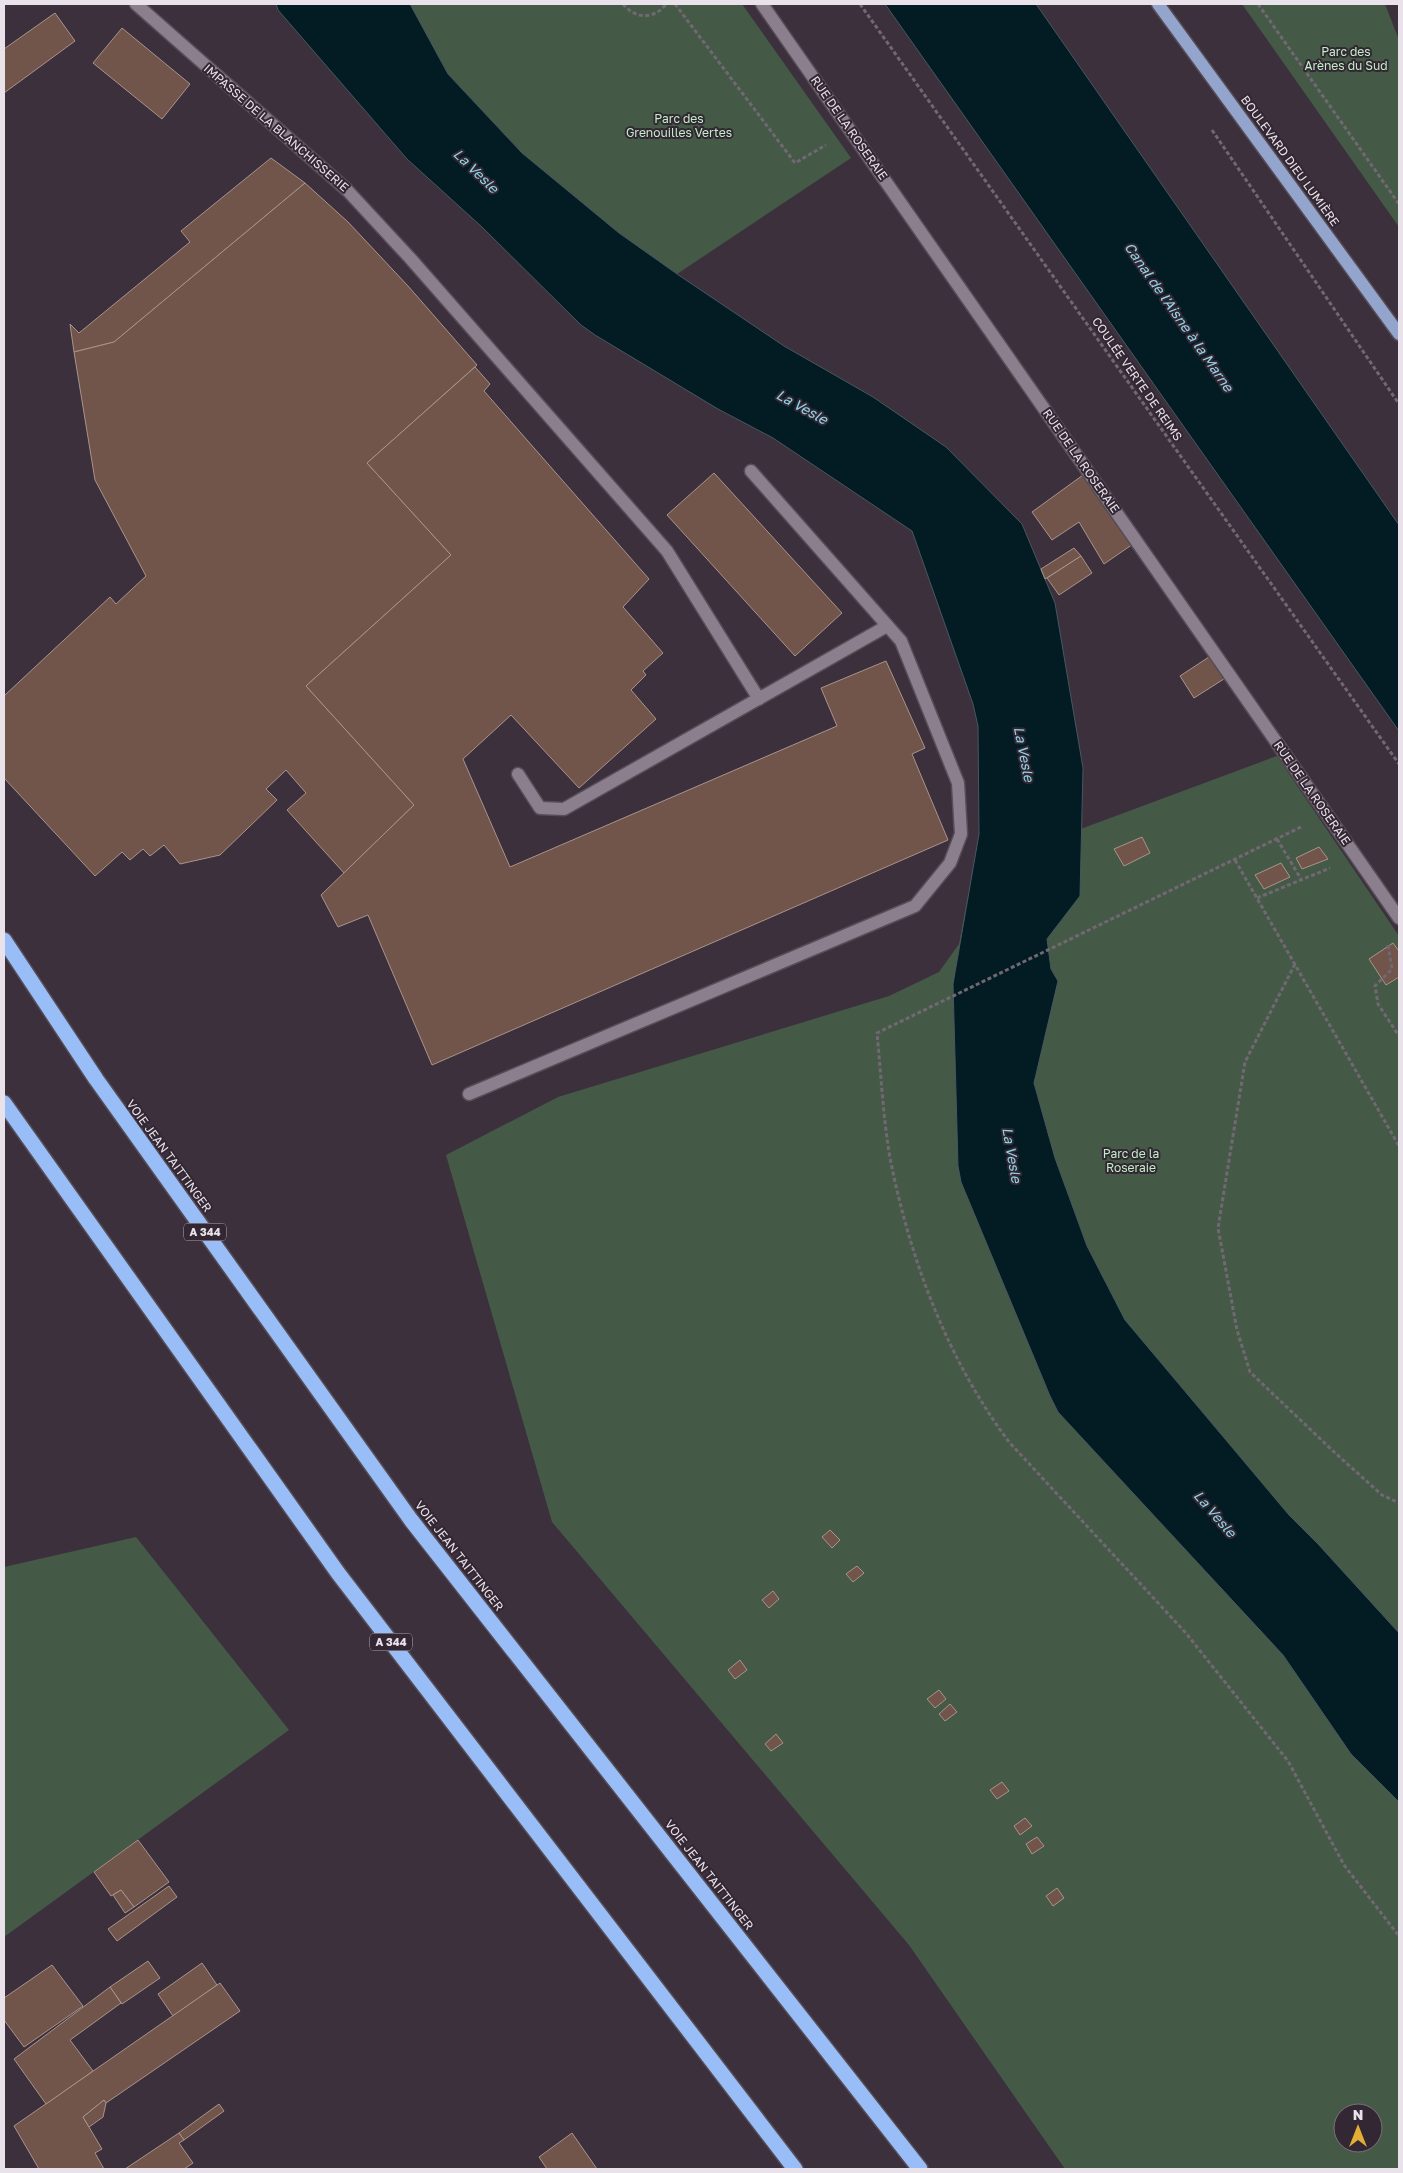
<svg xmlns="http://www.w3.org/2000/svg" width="1403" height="2173" font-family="'Golos Text',sans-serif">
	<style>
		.green { fill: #445a47; fill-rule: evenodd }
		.water { fill: #031c23; stroke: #48575f }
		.building { fill: #71544a; stroke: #a9948d }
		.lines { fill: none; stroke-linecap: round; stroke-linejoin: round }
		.minor-casing { stroke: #564d57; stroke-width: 15 }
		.major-casing { stroke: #564d57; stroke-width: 15 }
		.highway-casing { stroke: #564d57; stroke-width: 18 }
		.path { stroke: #726873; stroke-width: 3; stroke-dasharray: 4 2.5; stroke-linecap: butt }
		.minor { stroke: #8c7f8d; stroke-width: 12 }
		.major { stroke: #94a5cd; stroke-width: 12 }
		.highway { stroke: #99bef7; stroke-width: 15 }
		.labels { text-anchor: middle; stroke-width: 4; stroke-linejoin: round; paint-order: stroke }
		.shield { fill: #322733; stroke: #b2aab3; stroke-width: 1 }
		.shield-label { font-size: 11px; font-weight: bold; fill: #e9e2ea }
		.park-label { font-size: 12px; fill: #c1efc7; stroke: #322733 }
		.street-label { font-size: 12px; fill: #e9e2ea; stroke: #322733 }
		.water-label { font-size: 14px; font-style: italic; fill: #91d4e8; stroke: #322733 }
	</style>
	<rect width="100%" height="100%" fill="#3c303d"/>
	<g class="green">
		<polygon points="410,4 742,4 851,158 677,274 619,233 522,153 448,74"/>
		<polygon points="1242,4 1385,4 1399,40 1399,227"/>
		<path d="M1277 756 1399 936V2169H1065L909 1945 552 1522 446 1155 558 1097 889 996 939 972 959 944 973 869ZM1343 2113H1373V2143H1343Z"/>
		<polygon points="136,1537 289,1730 4,1937 4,1567"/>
	</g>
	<g class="water">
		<polygon points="276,4 410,4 448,74 522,153 619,233 677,274 784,346 873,397 946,447 1022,524 1055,603 1083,768 1080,896 1047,939 1051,969 1058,981 1034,1083 1055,1158 1087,1246 1125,1320 1289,1515 1318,1544 1399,1633 1399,1802 1351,1754 1283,1655 1058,1412 1050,1396 961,1182 958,1166 953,984 979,834 978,726 973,704 912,531 773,438 718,409 595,335 581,325 482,227 407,159 278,10"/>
		<polygon points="885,4 1036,4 1399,525 1399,731"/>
	</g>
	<g class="building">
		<polygon points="55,13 75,41 4,93 4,49"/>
		<polygon points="122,28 190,84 162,119 93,63"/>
		<polygon points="271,158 305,183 114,342 74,352 70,324 79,333 190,242 181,231"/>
		<polygon points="305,183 348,222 408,286 477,365 367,463 451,555 306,686 414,805 344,873 287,810 306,793 286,770 266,789 277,800 220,855 180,864 164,845 150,856 143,849 130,860 122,852 95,876 4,778 4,696 110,597 116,604 146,576 95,480 74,352 114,342"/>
		<polygon points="475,367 490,384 484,391 649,579 623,607 663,653 643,671 646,675 631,690 656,719 579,788 511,715 463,759 510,867 837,726 821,688 886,661 925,748 912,754 948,840 432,1065 368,915 338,927 321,895 414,805 306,686 451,555 367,463"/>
		<polygon points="714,473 842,613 795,656 667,515"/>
		<polygon points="1083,475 1133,544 1104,564 1079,522 1052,540 1032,512"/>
		<polygon points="1074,548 1081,556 1045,579 1041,569"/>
		<polygon points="1081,556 1092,573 1059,595 1047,578"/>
		<polygon points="1212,655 1227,677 1194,698 1180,676"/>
		<polygon points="1142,837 1150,853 1124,866 1114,849"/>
		<polygon points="1319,847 1328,859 1302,869 1296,858"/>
		<polygon points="1281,863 1290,877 1264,889 1255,875"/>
		<polygon points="1393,943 1399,951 1399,977 1386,985 1369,959"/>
		<polygon points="830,1530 840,1540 832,1548 822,1537"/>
		<polygon points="857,1566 864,1573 853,1582 846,1574"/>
		<polygon points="773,1591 779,1599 769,1608 762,1600"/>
		<polygon points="740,1660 747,1670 735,1679 728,1670"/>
		<polygon points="939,1690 946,1699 935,1708 927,1699"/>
		<polygon points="950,1704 957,1712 945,1721 939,1714"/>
		<polygon points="776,1734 783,1743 771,1751 765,1744"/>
		<polygon points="1002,1782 1009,1791 997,1799 990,1790"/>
		<polygon points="1025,1818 1032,1826 1020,1835 1014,1826"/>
		<polygon points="1037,1837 1044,1846 1032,1854 1026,1844"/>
		<polygon points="138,1840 169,1882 134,1907 121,1890 111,1896 94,1872"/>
		<polygon points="169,1886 177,1897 117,1941 108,1929"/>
		<polygon points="1057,1888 1064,1898 1053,1906 1046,1896"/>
		<polygon points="121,1890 134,1907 125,1913 113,1895"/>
		<polygon points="148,1961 160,1978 122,2004 110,1987"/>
		<polygon points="202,1963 217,1985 173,2016 158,1994"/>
		<polygon points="52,1965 83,2006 24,2047 4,2020 4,1998"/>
		<polygon points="220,1983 240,2011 106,2103 104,2100 83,2117 102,2149 95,2153 104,2169 39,2169 14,2126"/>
		<polygon points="110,1987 121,2003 70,2040 93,2071 46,2104 14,2059"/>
		<polygon points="104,2100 106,2103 103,2117 89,2127 83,2117"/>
		<polygon points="219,2104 224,2111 184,2140 179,2133"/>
		<polygon points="179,2133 184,2140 179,2143 193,2163 184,2169 125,2169"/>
		<polygon points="572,2133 597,2169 547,2169 539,2157"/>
	</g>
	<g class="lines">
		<g class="minor-casing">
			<g id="minor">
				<polyline points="136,4 347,190 410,258 667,551 759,699"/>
				<polyline points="762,4 1399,918"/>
				<polyline points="518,774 540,808 564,809 887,626"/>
				<polyline points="469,1094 915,906 950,863 961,834 958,783 901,641 751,471"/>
			</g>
		</g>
		<g class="major-casing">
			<polyline id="major" points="1158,4 1399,334"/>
		</g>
		<g class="highway-casing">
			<g id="highway">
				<polyline points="4,940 96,1079 411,1520 920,2169"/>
				<polyline points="4,1103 338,1573 795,2169"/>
			</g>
		</g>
		<g class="path">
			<path d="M623 4C635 19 654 20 666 4"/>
			<polyline points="675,4 795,163 826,145"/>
			<polyline points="860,4 1399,764"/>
			<polyline points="1258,4 1399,204"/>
			<polyline points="1212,130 1399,404"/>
			<path d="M1301 827 877 1033C881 1074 883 1117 890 1158 910 1259 947 1359 1009 1442L1185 1632 1288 1761 1344 1865 1399 1936"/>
			<polyline points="1277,839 1301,879"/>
			<polyline points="1235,860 1399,1146"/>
			<polyline points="1257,898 1330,868"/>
			<polyline points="1388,945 1392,969 1375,986 1378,1004 1399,1036"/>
			<polyline points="1295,964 1245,1062 1218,1228 1237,1330 1250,1372 1333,1451 1382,1495 1399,1503"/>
		</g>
		<use href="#minor" class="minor"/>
		<use href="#major" class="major"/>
		<use href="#highway" class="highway"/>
	</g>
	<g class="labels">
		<g class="shield">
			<rect x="184" y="1223.5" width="42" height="17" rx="4"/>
			<rect x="370" y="1633.5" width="42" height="17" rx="4"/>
		</g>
		<g class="shield-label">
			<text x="205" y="1236">A 344</text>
			<text x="391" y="1646">A 344</text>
		</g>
		<g class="park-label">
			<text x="1346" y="56">Parc des<tspan x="1346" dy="14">Arènes du Sud</tspan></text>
			<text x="679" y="123">Parc des<tspan x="679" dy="14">Grenouilles Vertes</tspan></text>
			<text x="1131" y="1158">Parc de la<tspan x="1131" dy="14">Roseraie</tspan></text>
		</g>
		<g class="street-label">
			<text transform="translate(276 128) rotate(41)" y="4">IMPASSE DE LA BLANCHISSERIE</text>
			<text transform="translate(849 128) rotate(55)" y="4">RUE DE LA ROSERAIE</text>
			<text transform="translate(1290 161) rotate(54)" y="4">BOULEVARD DIEU LUMIÈRE</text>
			<text transform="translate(1137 379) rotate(55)" y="4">COULÉE VERTE DE REIMS</text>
			<text transform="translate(1081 461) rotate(55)" y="4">RUE DE LA ROSERAIE</text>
			<text transform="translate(1312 793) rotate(55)" y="4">RUE DE LA ROSERAIE</text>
			<text transform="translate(169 1156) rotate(54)" y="4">VOIE JEAN TAITTINGER</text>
			<text transform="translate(459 1556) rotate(52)" y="4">VOIE JEAN TAITTINGER</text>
			<text transform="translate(709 1875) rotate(52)" y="4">VOIE JEAN TAITTINGER</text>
		</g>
		<g class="water-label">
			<text transform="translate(476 171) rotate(44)" y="5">La Vesle</text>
			<text transform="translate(1179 317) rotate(55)" y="5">Canal de l'Aisne à la Marne</text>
			<text transform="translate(802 407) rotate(29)" y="5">La Vesle</text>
			<text transform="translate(1024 754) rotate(79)" y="5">La Vesle</text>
			<text transform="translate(1012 1155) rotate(80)" y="5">La Vesle</text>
			<text transform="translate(1215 1514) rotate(49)" y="5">La Vesle</text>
		</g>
	</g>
	<rect width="1403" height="2173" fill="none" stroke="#e9e2ea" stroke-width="10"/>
	<g transform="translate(1358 2128)"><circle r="24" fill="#322733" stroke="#7b727c"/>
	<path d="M0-4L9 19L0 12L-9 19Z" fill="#e3ae35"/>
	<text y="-8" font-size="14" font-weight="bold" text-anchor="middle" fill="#e9e2ea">N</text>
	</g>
</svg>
